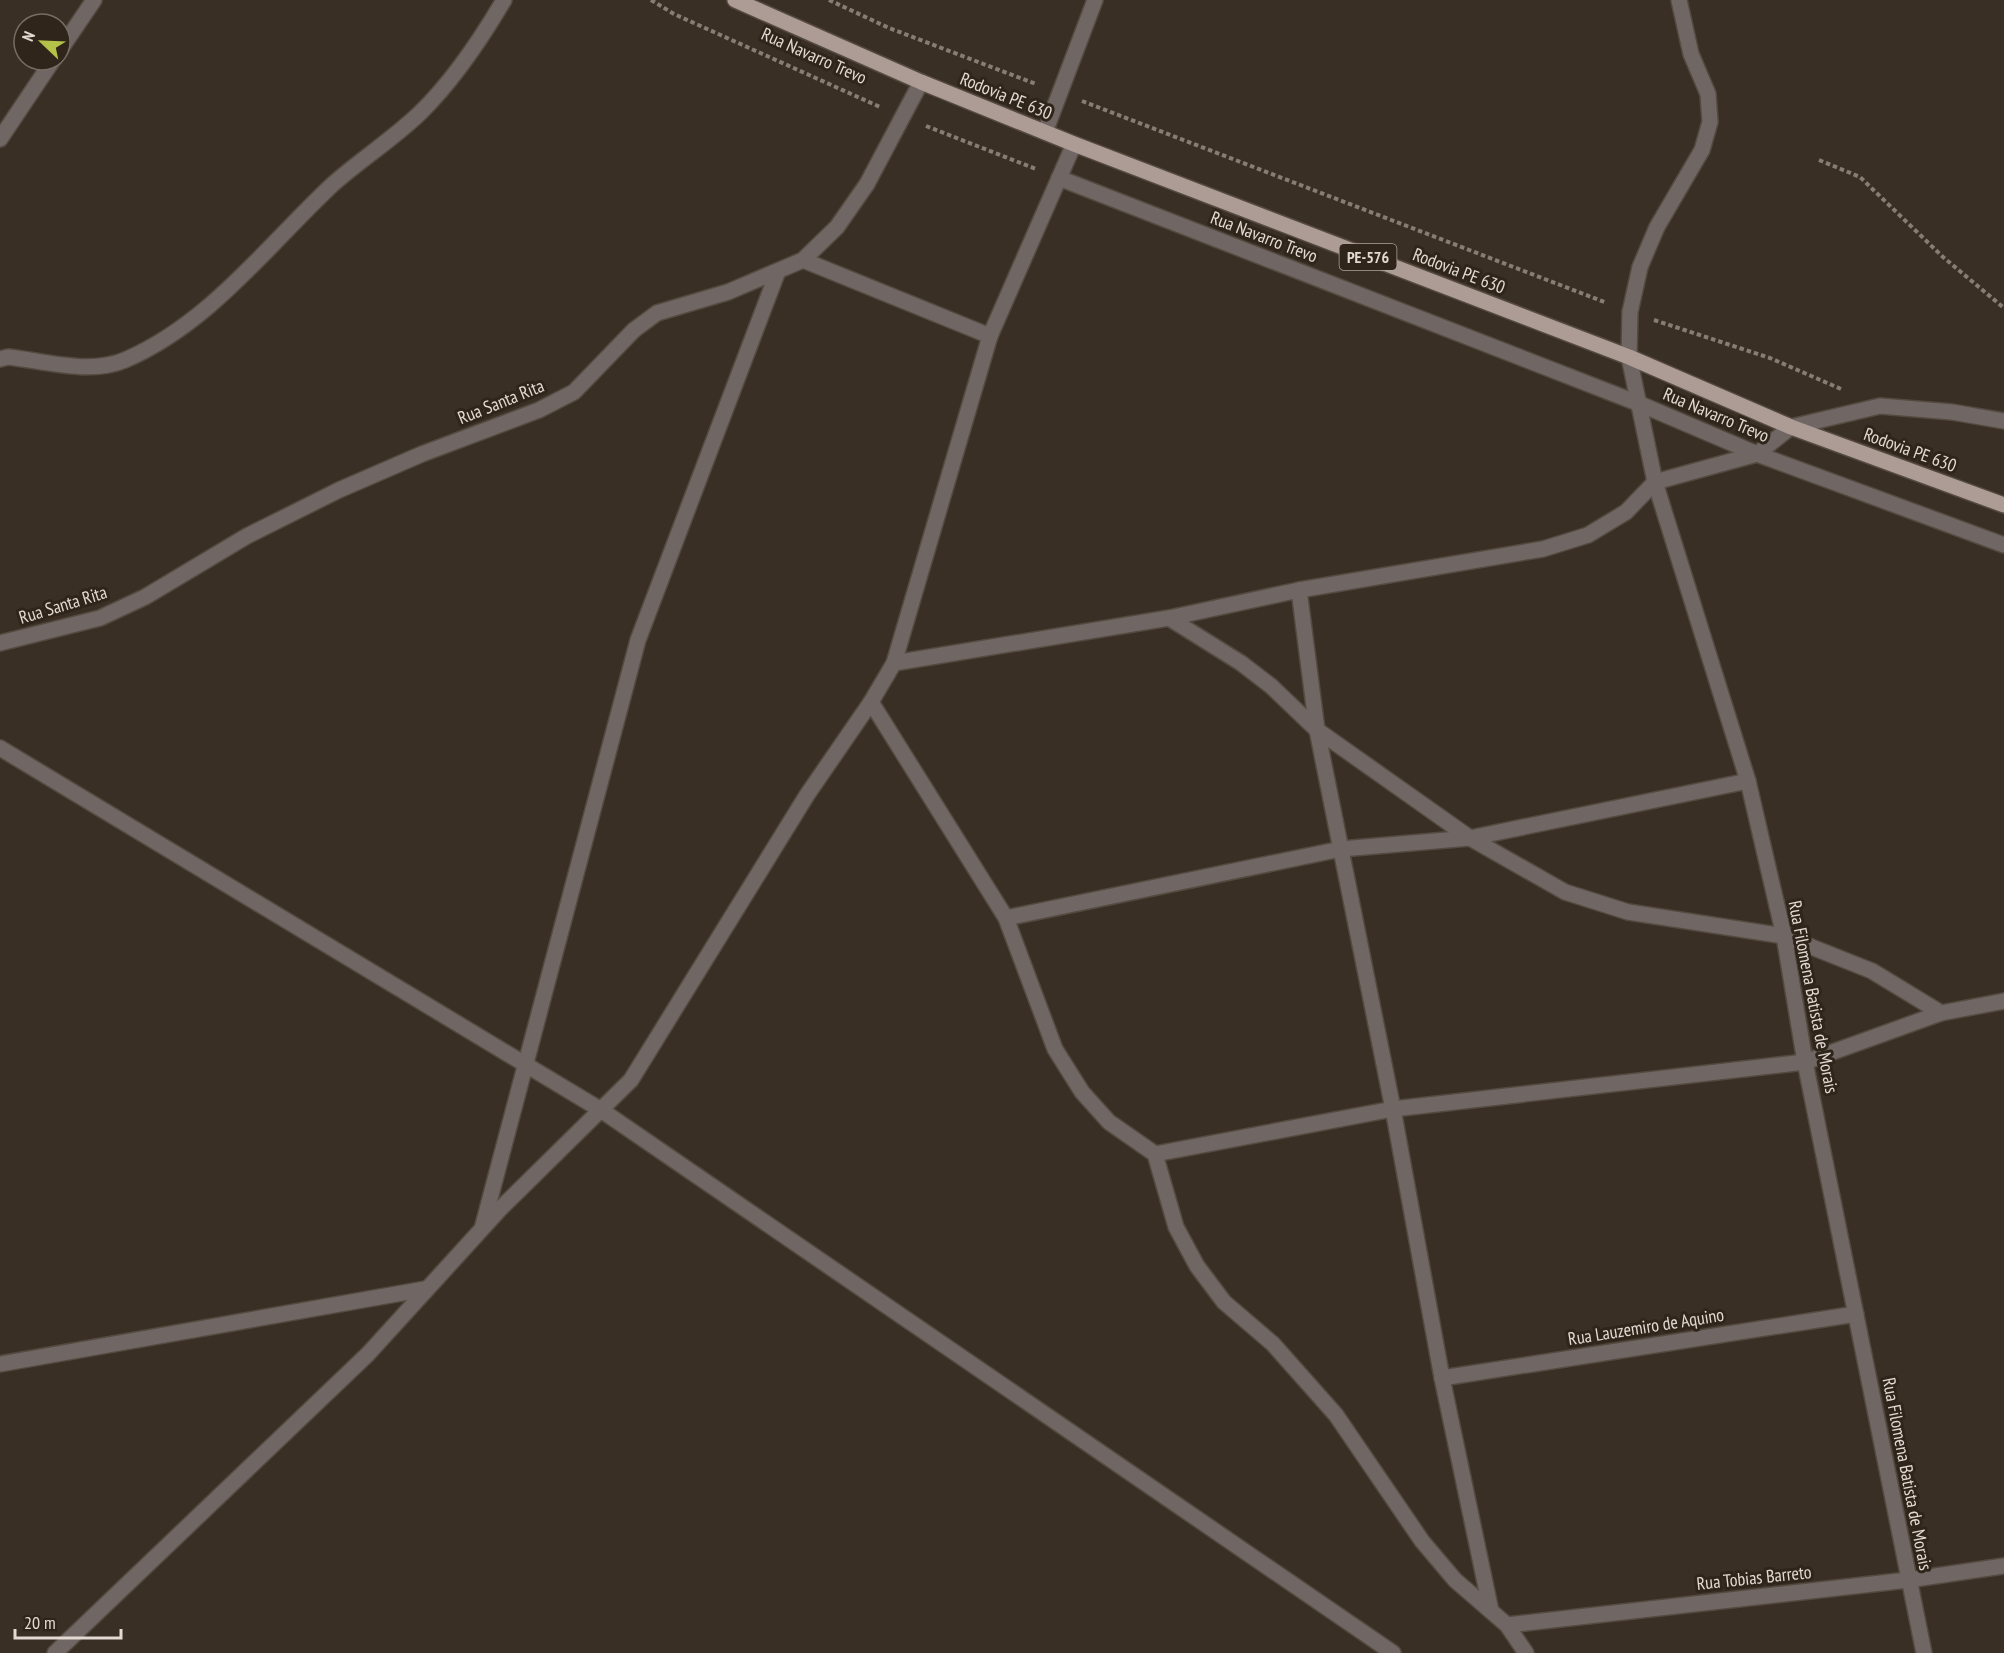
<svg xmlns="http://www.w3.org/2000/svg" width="2004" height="1653" font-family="'PT Sans Narrow',sans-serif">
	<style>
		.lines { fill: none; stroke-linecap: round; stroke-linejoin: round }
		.minor-casing { stroke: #554a40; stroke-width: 18 }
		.major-casing { stroke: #554a40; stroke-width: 18 }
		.path { stroke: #877d74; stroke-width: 4; stroke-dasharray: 4.5 3; stroke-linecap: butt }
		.minor { stroke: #706765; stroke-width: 15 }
		.major { stroke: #ad9c96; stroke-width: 15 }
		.labels { text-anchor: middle; stroke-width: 6; stroke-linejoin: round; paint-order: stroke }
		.shield { fill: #30251a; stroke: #ada49c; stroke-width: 1.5 }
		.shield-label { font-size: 16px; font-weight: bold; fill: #e2dad3 }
		.street-label { font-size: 18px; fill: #e2dad3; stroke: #30251a }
	</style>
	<rect width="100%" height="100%" fill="#3a2f24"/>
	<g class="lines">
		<g class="minor-casing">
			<g id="minor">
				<polyline points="1679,0 1691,54 1708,94 1710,122 1702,150 1657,227 1640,267 1630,312 1629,357 1655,482 1748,781 1784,936 1805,1062 1924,1653"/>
				<polyline points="60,50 94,0"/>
				<polyline points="1045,132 1095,0"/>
				<polyline points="0,139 53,60"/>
				<polyline points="1059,178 1640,404 1757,454 2004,545"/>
				<polyline points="803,260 990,336"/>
				<path d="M0 359 8 357C44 361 90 375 125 360 209 324 267 246 332 185 360 160 393 139 420 113 453 81 481 39 504 0"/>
				<polyline points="1299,590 1317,730 1393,1109 1442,1378 1491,1611"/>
				<polyline points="1169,618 1241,663 1271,686 1317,730 1470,838 1565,892 1628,912 1784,936 1872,971 1941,1013 2004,1001"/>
				<polyline points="0,643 100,618 145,597 247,536 339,490 422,454 539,410 574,392 634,330 657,313 728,292 803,260 837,227 867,184 921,82"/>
				<polyline points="894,663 1169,618 1299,590 1543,549 1588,535 1626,512 1655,482 1757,454 1791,427 1880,406 1952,412 2004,421"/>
				<polyline points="871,702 1006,918 1055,1049 1082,1092 1109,1122 1155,1154 1176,1227 1197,1266 1224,1302 1273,1344 1336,1415 1422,1541 1455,1580 1507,1625 1526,1653"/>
				<polyline points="0,748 601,1110 1393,1653"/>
				<polyline points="1006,918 1341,849 1470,838 1748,781"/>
				<polyline points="1155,1154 1393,1109 1805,1062 1941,1013"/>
				<polyline points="483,1225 638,640 778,271"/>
				<polyline points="0,1364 425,1289"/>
				<polyline points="1442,1378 1856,1314"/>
				<polyline points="1507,1625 1908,1580 2004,1566"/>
				<polyline points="55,1653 368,1354 501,1208 631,1080 807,795 871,702 894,663 990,336 1074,144"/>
			</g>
		</g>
		<g class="major-casing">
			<polyline id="major" points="735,0 921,82 1074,144 1629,357 1791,427 2004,505"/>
		</g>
		<g class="path">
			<polyline points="651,0 674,14 880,107"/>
			<polyline points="829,0 889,28 1036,84"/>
			<polyline points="1082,101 1607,303"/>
			<polyline points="926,126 1036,169"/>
			<polyline points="1819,160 1860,177 1943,257 2004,308"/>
			<polyline points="1654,320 1770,358 1841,389"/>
		</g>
		<use href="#minor" class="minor"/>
		<use href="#major" class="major"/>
	</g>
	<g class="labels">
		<rect class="shield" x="1339.5" y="244" width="57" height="26" rx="4.5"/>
		<g class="shield-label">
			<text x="1368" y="263">PE-576</text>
		</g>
		<g class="street-label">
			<text transform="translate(814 56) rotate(24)" y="6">Rua Navarro Trevo</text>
			<text transform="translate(1006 96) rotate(22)" y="6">Rodovia PE 630</text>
			<text transform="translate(1264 237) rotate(21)" y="6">Rua Navarro Trevo</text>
			<text transform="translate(1459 271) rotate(21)" y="6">Rodovia PE 630</text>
			<text transform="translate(501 402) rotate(-22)" y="6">Rua Santa Rita</text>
			<text transform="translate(1716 415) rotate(23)" y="6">Rua Navarro Trevo</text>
			<text transform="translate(1910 450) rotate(20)" y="6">Rodovia PE 630</text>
			<text transform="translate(63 605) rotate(-17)" y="6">Rua Santa Rita</text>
			<text transform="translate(1813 997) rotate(79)" y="6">Rua Filomena Batista de Morais</text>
			<text transform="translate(1646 1327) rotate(-9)" y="6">Rua Lauzemiro de Aquino</text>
			<text transform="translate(1907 1474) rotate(79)" y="6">Rua Filomena Batista de Morais</text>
			<text transform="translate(1754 1578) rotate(-6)" y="6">Rua Tobias Barreto</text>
		</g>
	</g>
	<g transform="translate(42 42) rotate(293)"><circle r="28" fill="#30251a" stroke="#776d64" stroke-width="1.5"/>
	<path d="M0-4.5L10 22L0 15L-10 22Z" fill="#b5c24a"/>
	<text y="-9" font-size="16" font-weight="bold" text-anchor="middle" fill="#e2dad3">N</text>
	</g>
	<path d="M15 1629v9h106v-9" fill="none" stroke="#e2dad3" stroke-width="3"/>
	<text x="24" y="1629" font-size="18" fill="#e2dad3" stroke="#30251a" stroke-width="4.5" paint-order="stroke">20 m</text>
</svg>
